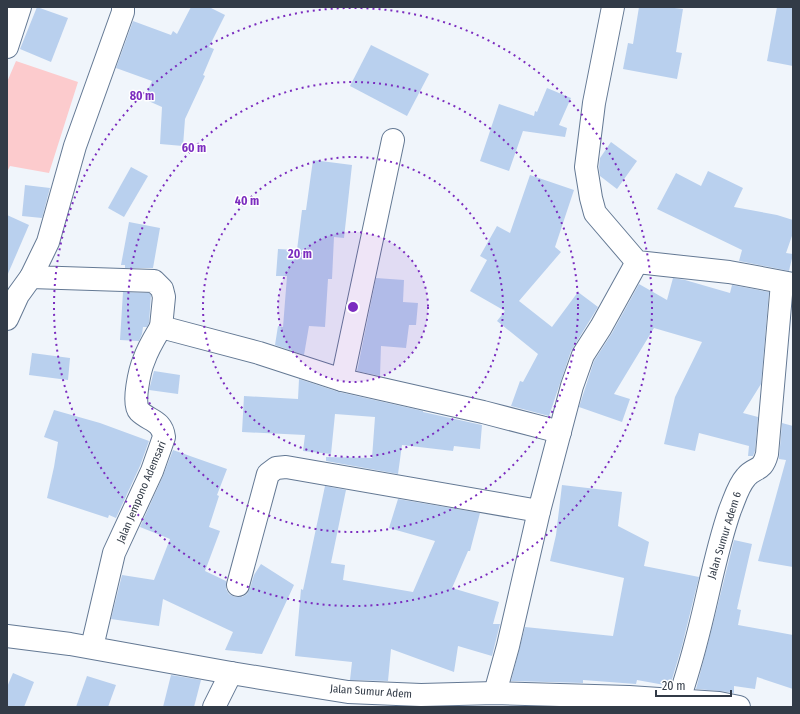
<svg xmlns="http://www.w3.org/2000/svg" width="800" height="714" font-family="'Fira Sans Condensed',sans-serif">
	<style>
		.green { fill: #fccbcd }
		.building { fill: #b9d0ee }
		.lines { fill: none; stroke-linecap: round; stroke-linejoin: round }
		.street-casing { stroke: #647994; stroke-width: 24 }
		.street { stroke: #fff; stroke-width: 22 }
		.ring { fill: none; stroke: #7b2cbf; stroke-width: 2; stroke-dasharray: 2 4 }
		.labels { text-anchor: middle; stroke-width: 3; stroke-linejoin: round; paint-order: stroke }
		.street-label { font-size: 11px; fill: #323b47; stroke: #fff }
		.centre { fill: #7b2cbf; stroke: #fff; stroke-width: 2 }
		.ring-label { font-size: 12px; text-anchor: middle; font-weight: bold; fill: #7b2cbf; stroke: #fff; stroke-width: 3; stroke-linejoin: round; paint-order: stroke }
	</style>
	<rect width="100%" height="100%" fill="#f0f5fb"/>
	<polygon class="green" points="16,61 78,82 49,173 10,166 7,172 7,82"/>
	<g class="building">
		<polygon points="37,7 68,18 51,62 20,49"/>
		<polygon points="191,7 209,7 225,15 209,47 214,49 203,75 205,76 185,119 183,146 160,144 162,107 144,99 152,81 116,68 133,21 171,35 173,31 177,34"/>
		<polygon points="639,7 666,7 683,9 676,52 682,53 677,79 623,69 628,43 633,44"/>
		<polygon points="777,7 793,7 793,66 767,61"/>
		<polygon points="371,45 429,74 407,116 350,86"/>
		<polygon points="547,88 571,98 559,125 567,128 565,137 523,131 509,171 480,161 499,104 534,116 535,111 537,112"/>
		<polygon points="611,142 637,161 617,189 600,176 599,167 600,158"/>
		<polygon points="313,160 352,165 344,238 334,237 332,279 328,279 325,327 309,326 304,355 275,345 278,326 283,327 287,276 276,276 278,249 297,250 302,210 306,210"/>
		<polygon points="131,167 148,176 124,217 108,208"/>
		<polygon points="708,171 743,188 734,207 777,215 793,220 793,233 786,253 793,254 789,271 739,261 742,250 657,209 676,173 701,186"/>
		<polygon points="530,175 574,190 555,247 561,252 519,301 552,327 578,292 598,307 571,351 549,416 511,406 520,381 523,382 538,354 497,321 505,311 470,291 487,260 480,256 497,226 510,233"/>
		<polygon points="25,185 50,188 42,218 22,216"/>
		<polygon points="7,215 29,225 7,276"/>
		<polygon points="129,222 160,228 153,268 125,268 125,265 121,265"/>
		<polygon points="376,278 404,280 403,302 418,303 416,325 409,325 406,348 381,346 380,376 357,371"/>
		<polygon points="673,278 685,280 730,293 732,285 769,292 761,384 743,413 758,417 755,451 753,456 748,456 749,446 699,433 695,451 664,444 675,397 702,342 654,328 614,394 630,399 622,422 579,407 594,361 612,333 639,284 667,300"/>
		<polygon points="123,292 149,293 151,295 149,323 147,327 143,327 142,334 139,341 120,340"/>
		<polygon points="32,353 70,358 68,380 29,375"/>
		<polygon points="154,371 180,375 178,394 149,390"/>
		<polygon points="299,379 339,392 423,411 423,412 482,425 480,449 454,446 453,451 402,445 398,474 326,461 326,457 372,458 375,417 335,414 331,454 303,451 305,435 242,432 244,396 298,399"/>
		<polygon points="54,410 100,423 149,441 140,466 116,518 109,515 108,518 47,498 54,467 58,442 44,437"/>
		<polygon points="782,423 793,426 793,567 758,561 786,460 779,459"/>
		<polygon points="173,450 227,469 217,495 219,496 209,527 220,531 205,571 226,581 226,589 229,594 235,597 242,597 247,594 250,588 254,575 261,564 294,585 262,654 225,650 233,632 163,599 159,626 111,619 122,575 154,580 170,539 140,527 163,476"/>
		<polygon points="562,485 622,492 618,526 649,542 644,566 699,577 682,646 670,686 637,680 636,684 583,680 583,683 511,681 525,627 613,636 624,578 550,561 556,535"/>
		<polygon points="325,486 346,490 331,563 345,565 343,580 413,592 435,541 389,528 398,499 480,513 470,551 468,551 452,588 499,602 493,624 500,624 492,656 458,646 454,672 391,649 388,681 350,680 352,662 295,656 301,589 303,590"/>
		<polygon points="734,540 752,544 737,609 741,610 738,625 793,635 793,689 757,677 755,689 734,686 734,693 720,691 696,689 712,628"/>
		<polygon points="13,673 34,682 24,707 7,707 7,687"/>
		<polygon points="171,675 201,680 194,707 163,707"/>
		<polygon points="87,676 116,685 108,707 76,707"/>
	</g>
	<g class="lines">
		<g class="street-casing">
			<g id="street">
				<polyline points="123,7 123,12 75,146 48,242 31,277 154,281 162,289 164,297 161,327 259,353 342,380 483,412 560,432"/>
				<polyline points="613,7 594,103 586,167 591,198 595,213 637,262 729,272 793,284"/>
				<polyline points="7,47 20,7"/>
				<polyline points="7,319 18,295 31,277"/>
				<polyline points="342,380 393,140"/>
				<polyline points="238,585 268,474 276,468 286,467 539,511"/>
				<polyline points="7,636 70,644 231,673 348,692 421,695 495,693 629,697 719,703 739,707"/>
				<path d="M92 647 114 553 152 471 164 437C162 420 149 421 139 411 132 404 140 369 144 360 148 348 155 337 161 327"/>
				<polyline points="495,693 508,646 539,511 572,386 583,355 601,327 637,262"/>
				<path d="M679 700C685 681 691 662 696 642 708 598 715 553 730 510 735 498 738 486 746 477 755 466 762 473 767 454L782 283"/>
				<polyline points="214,707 231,673"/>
			</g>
		</g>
		<use href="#street" class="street"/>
	</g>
	<circle cx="353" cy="307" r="75" fill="#7b2cbf" fill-opacity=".12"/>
	<g class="ring">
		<circle cx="353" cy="307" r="75"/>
		<circle cx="353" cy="307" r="150"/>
		<circle cx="353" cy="307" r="225"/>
		<circle cx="353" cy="307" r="299"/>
	</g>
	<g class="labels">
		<g class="street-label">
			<text transform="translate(141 492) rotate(-67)" y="4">Jalan Jempono Ademsari</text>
			<text transform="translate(724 535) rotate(-73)" y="4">Jalan Sumur Adem 6</text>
			<text transform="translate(371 691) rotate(4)" y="4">Jalan Sumur Adem</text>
		</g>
	</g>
	<circle cx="353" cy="307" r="6" class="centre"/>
	<g class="ring-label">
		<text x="142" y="100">80 m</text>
		<text x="194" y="152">60 m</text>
		<text x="247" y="205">40 m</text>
		<text x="300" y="258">20 m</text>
	</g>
	<rect width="800" height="714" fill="none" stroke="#323b47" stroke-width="16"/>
	<path d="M656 690v6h75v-6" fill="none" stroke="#323b47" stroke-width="2"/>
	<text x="662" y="690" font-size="12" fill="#323b47" stroke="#ffffff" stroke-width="3" paint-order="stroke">20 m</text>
</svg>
